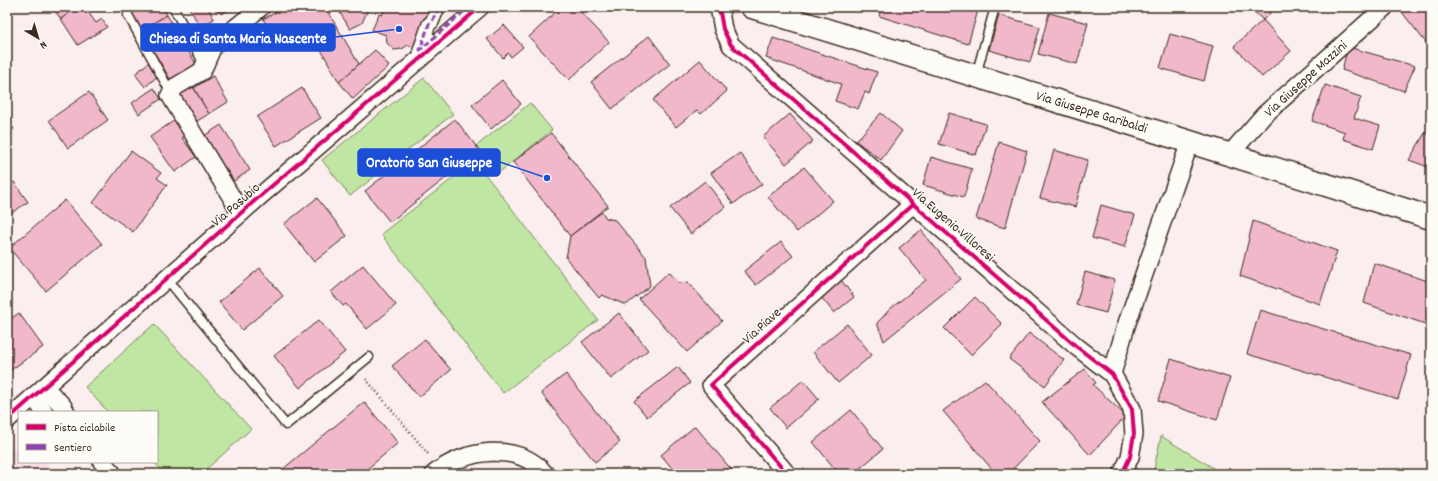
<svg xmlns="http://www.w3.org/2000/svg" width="1438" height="481" font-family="Dekko,sans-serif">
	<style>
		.built { fill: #f8dee4 }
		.green { fill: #bfe7a3; stroke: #7d8860 }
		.building { fill: #f1b8cb; stroke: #3b2a1e }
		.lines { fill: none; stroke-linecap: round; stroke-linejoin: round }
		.service-casing { stroke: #3b2a1e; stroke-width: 11 }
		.pedestrian-casing { stroke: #3b2a1e; stroke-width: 16 }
		.minor-casing { stroke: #3b2a1e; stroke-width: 20 }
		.primary-casing { stroke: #3b2a1e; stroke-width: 25 }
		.path { stroke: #3b2a1e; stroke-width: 2.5; stroke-dasharray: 1 3; stroke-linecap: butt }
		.service { stroke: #fdfcf7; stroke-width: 8 }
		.pedestrian { stroke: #fdfcf7; stroke-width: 13 }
		.minor { stroke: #fdfcf7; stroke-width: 17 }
		.primary { stroke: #fdfcf7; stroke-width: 22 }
		.quiet { stroke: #8e44ad; stroke-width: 3; stroke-dasharray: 6 3; stroke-linecap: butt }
		.cycleway-casing { stroke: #fdfcf7; stroke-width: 6 }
		.cycleway { stroke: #d6006c; stroke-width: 4 }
		.labels { text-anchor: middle; stroke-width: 3; stroke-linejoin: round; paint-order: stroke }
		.street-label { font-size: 14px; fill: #3b2a1e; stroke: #fdfcf7 }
		.leader { fill: none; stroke: #1d4ed8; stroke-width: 1.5 }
		.callout-dot { fill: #1d4ed8; stroke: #fdfcf7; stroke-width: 1.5 }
		.callout { fill: #1d4ed8; stroke: #1d4ed8; stroke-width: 1.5 }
		.callout-label { font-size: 15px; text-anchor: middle; font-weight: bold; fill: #fff }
	</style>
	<rect width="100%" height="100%" fill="#fbeeee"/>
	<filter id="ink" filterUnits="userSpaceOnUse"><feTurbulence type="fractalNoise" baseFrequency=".025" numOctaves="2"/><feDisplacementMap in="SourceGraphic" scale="8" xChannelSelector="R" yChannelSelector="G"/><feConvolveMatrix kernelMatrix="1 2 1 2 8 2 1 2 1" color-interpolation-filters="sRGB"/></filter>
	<g filter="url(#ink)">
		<polygon class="built" points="19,449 19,462 46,462 57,474 7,474 7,450"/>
		<g class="green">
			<polygon points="424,78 453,114 350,196 322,160"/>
			<polygon points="530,103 552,130 496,175 474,148"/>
			<polygon points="475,161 598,320 503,393 381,234"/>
			<polygon points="154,324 251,429 201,474 165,474 154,462 157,462 157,412 108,412 85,387"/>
			<polygon points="1161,436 1223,474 1153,474"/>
		</g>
		<g class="building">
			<polygon points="47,7 77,7 61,19 52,7 49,9"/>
			<polygon points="77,7 81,7 86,14 88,12 96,23 102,19 107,27 78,45 61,19"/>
			<polygon points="137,7 163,7 167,15 141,30 130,11"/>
			<polygon points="189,7 208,7 214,19 200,27"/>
			<polygon points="216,7 234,7 221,14"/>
			<polygon points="286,7 325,7 359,64 339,82 310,30 282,47 263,19"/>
			<polygon points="344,7 369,7 362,23 350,29 339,11"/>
			<polygon points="386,7 438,7 420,50 408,45 402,49 394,50 387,43 386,35 372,30 379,14 382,15"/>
			<polygon points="561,7 576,7 609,42 569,80 529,37"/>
			<polygon points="882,7 979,7 968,44 879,16"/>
			<polygon points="1249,7 1276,7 1263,20"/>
			<polygon points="1407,7 1431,7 1431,49 1401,11"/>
			<polygon points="1049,13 1088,23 1077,64 1038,54"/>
			<polygon points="167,15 199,69 173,84 141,30"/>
			<polygon points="999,15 1040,27 1030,62 989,50"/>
			<polygon points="1263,20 1291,51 1262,77 1234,46"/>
			<polygon points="504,25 523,47 511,57 508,53 503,58 487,39"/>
			<polygon points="1170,34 1213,46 1204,81 1160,68"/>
			<polygon points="649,36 670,64 612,109 591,82"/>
			<polygon points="773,38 877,72 869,94 865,92 858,109 835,101 841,84 766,58"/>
			<polygon points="1348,47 1415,66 1404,91 1342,70"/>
			<polygon points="375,50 389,66 353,99 339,82"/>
			<polygon points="700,60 727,91 701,114 697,110 676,127 653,100"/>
			<polygon points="148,63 159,75 145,87 135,74"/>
			<polygon points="213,76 228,102 209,114 194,88"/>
			<polygon points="502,80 521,104 491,129 472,105"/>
			<polygon points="192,85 209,114 190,125 173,97"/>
			<polygon points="1325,85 1361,97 1354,118 1380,126 1373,149 1343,139 1345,132 1312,121"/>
			<polygon points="154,88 161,99 139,114 132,103"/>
			<polygon points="302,88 321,118 276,146 257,117"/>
			<polygon points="89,92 108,120 68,148 49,120"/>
			<polygon points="881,113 902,131 881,160 856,141"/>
			<polygon points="949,113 986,124 976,155 939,144"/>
			<polygon points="790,114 813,141 786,164 763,137"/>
			<polygon points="455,119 480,151 390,222 365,191"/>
			<polygon points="7,120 14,129 7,134"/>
			<polygon points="175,120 186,135 182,138 196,157 175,172 150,137"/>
			<polygon points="221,125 250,170 234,181 225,167 221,170 201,138"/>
			<polygon points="551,133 608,206 570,236 513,162"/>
			<polygon points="1425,133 1431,135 1431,168 1409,160"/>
			<polygon points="999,142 1027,151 1005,228 976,219"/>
			<polygon points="1054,150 1088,160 1075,207 1040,198"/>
			<polygon points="131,151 161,173 157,178 167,185 133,232 93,203"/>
			<polygon points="740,153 762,184 733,204 711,173"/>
			<polygon points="931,157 972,169 964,197 923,185"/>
			<polygon points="804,167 833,201 797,232 768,197"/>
			<polygon points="705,181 725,207 691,234 670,208"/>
			<polygon points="14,182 28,202 7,216 7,186"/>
			<polygon points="317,198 347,236 314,262 284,224"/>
			<polygon points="65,200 102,244 46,291 9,248"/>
			<polygon points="1101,205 1135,215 1125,247 1092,238"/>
			<polygon points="602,212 606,218 615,220 646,257 650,286 626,305 602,295 599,298 566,258 570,236"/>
			<polygon points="1253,221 1337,251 1320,304 1240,276"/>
			<polygon points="921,230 961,279 884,341 877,323 890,309 926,280 899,248"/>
			<polygon points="781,242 793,256 756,285 744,271"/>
			<polygon points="1374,263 1431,282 1431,326 1364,303"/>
			<polygon points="363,265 396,305 367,329 346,304 343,306 331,292"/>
			<polygon points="260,268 283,296 242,330 219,302"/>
			<polygon points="669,272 679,283 688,282 722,321 687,352 639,299"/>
			<polygon points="1085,272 1115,280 1106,313 1076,305"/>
			<polygon points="841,280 854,297 834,313 821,297"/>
			<polygon points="975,297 1002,324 971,355 944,328"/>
			<polygon points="1260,310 1411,355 1398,399 1247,354"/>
			<polygon points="19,313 43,347 8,372 7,321"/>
			<polygon points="619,313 648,350 611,379 582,342"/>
			<polygon points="319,320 345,352 300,388 274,356"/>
			<polygon points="847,324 872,355 838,383 813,352"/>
			<polygon points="1029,333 1064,360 1045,386 1009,359"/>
			<polygon points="425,339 451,370 419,397 392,366"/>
			<polygon points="1171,359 1230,378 1217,420 1158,401"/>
			<polygon points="678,367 690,383 647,417 634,401"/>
			<polygon points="1085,369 1096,383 1093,385 1126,416 1090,455 1042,402"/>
			<polygon points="566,374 620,442 595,462 541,393"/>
			<polygon points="803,380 819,399 786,428 770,408"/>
			<polygon points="985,380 1040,441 1008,474 996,474 943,411"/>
			<polygon points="364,402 398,443 361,474 356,472 353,474 277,474"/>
			<polygon points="851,410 883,449 853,474 839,474 813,442"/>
			<polygon points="695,426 735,474 677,474 661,455"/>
		</g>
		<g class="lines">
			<g class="service-casing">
				<g id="service">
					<polyline points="173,7 204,64"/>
					<polyline points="128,15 171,93"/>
					<polyline points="976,75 995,7"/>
					<polyline points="167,279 286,425 369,357"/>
				</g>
			</g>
			<g class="pedestrian-casing">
				<polyline id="pedestrian" points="431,40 420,50 429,24 432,22 438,7"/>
			</g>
			<g class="minor-casing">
				<g id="minor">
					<polyline points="719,7 723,29 731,45 1077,347 1112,374 1132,409 1134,434 1130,457 1122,474"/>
					<polyline points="1230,154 1264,115 1385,7"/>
					<polyline points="241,213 170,95 175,87 202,71 213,46 261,7"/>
					<polyline points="1112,374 1126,326 1190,142"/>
					<polyline points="44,387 62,405 66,412"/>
					<polyline points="34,396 44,412"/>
					<polyline points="7,420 259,197 480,7"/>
					<polyline points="102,462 113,474"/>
					<path d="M434 474C464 449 519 441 545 474"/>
					<polyline points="787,474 711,385 913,204"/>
				</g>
			</g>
			<g class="primary-casing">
				<polyline id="primary" points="752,7 1190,142 1431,218"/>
			</g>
			<polyline class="path" points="366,379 429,455"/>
			<use href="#service" class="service"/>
			<use href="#pedestrian" class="pedestrian"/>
			<use href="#minor" class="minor"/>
			<use href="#primary" class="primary"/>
			<polyline class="quiet" points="438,7 432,22 429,24 420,50 469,7"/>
			<g class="cycleway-casing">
				<g id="cycleway">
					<polyline points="719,7 723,29 731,45 1077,347 1112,374 1132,409 1134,434 1130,457 1122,474"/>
					<polyline points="7,420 259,197 480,7"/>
					<polyline points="787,474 711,385 913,204"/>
				</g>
			</g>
			<use href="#cycleway" class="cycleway"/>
		</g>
	</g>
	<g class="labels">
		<g class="street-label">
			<text transform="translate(1305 78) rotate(-42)" y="5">Via Giuseppe Mazzini</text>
			<text transform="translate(1092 111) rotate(17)" y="5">Via Giuseppe Garibaldi</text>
			<text transform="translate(235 204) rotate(-41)" y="5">Via Pasubio</text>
			<text transform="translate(954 224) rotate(41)" y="5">Via Eugenio Villoresi</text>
			<text transform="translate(761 325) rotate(-42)" y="5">Via Piave</text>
		</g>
	</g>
	<path class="leader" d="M399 29L335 37M547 178L500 162"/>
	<g class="callout-dot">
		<circle cx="399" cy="29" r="4"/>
		<circle cx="547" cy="178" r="4"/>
	</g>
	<g class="callout">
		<rect x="141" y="24" width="194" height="27" rx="4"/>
		<rect x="358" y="149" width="142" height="27" rx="4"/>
	</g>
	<g class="callout-label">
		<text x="238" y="43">Chiesa di Santa Maria Nascente</text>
		<text x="429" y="167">Oratorio San Giuseppe</text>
	</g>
	<rect width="1438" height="481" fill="none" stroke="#fdfcf7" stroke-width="24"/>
	<rect x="12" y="12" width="1414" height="457" fill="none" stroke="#3b2a1e" stroke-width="1.5" filter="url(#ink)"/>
	<rect x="18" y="411" width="140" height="52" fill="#fdfcf7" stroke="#afa8a0"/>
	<rect x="26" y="424" width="20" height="6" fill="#d6006c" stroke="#afa8a0"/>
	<text x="54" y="431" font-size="12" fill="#3b2a1e">Pista ciclabile</text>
	<rect x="26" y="444" width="20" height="6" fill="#8e44ad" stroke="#afa8a0"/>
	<text x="54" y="451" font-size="12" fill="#3b2a1e">Sentiero</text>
	<g transform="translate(38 38) rotate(142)" stroke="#fdfcf7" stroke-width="3" paint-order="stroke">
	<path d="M0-3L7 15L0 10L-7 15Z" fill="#3b2a1e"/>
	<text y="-6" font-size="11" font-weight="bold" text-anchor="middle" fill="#3b2a1e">N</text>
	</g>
</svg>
